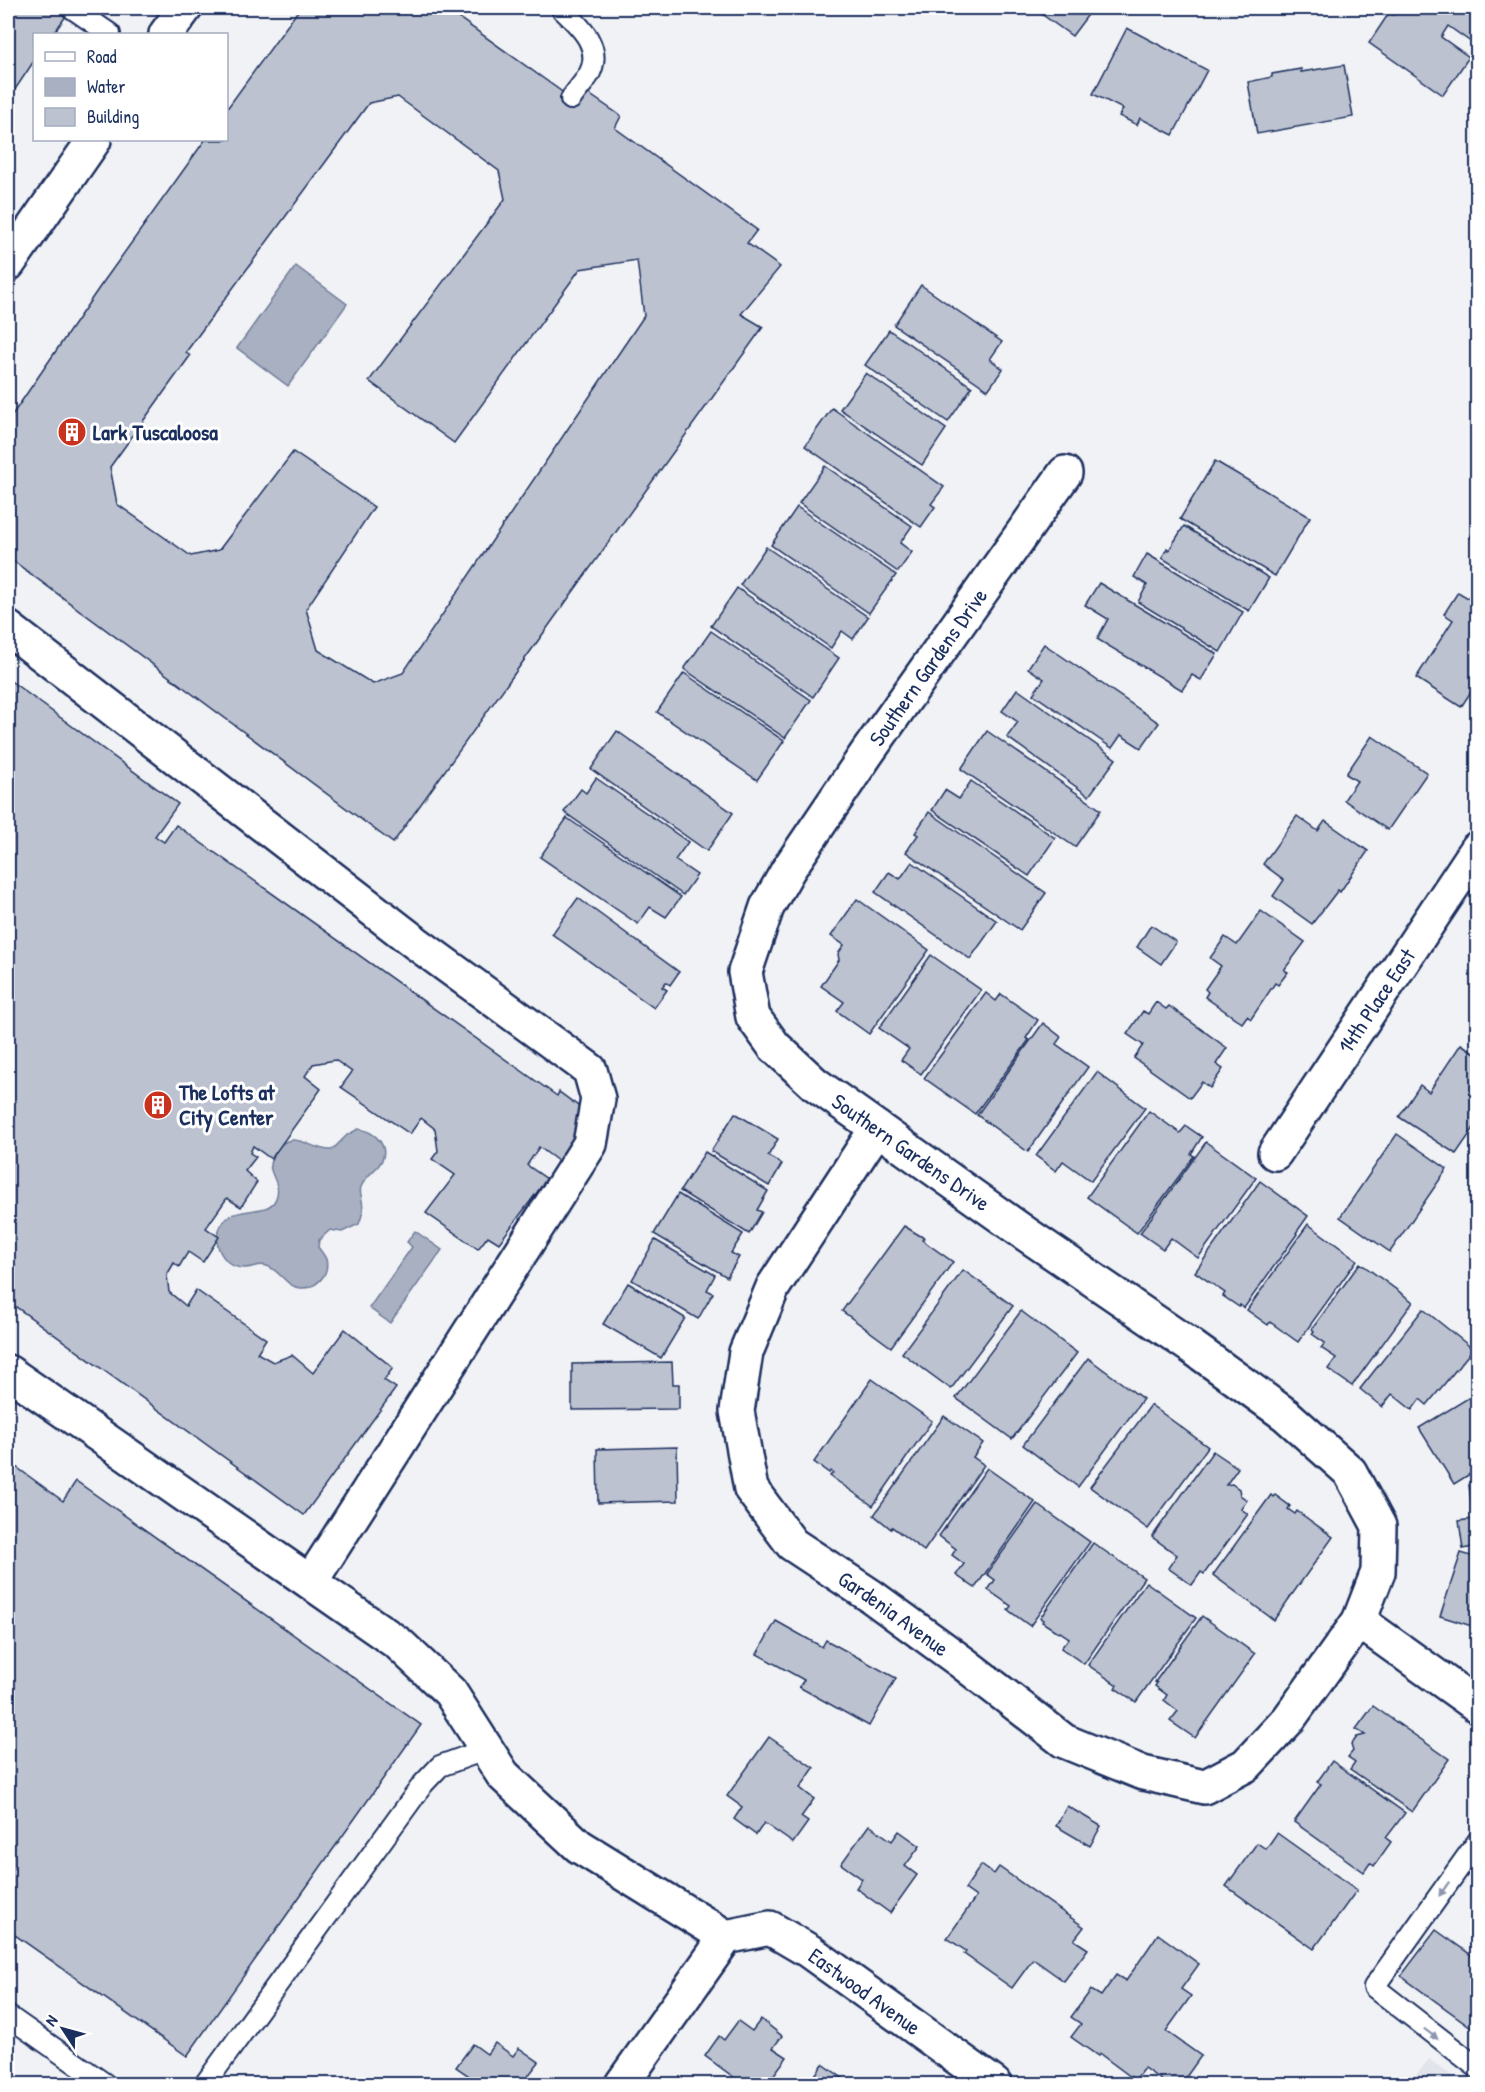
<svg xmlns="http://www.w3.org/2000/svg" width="1485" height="2092" font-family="'Patrick Hand',sans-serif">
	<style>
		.built { fill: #e1e4ea }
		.water { fill: #a8b0c2; stroke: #707c9a; stroke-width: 1.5 }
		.building { fill: #bcc2d0; stroke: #1b2f5e; stroke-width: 1.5; fill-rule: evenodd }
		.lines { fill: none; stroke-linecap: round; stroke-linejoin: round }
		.service-casing { stroke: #1b2f5e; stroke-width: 24 }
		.minor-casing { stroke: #1b2f5e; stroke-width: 38 }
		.tertiary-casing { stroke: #1b2f5e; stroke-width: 38 }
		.service { stroke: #fff; stroke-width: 20 }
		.minor { stroke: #fff; stroke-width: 33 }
		.tertiary { stroke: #fff; stroke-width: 33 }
		.oneway { fill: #8d97ae }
		.labels { text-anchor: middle; stroke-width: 6; stroke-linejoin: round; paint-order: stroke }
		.poi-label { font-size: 22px; font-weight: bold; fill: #1b2f5e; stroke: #fff; text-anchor: start }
		.street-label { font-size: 22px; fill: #1b2f5e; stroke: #fff }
	</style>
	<rect width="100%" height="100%" fill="#f1f2f5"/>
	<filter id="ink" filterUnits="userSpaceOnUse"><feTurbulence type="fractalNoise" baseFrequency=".0167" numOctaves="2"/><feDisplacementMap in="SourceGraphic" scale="12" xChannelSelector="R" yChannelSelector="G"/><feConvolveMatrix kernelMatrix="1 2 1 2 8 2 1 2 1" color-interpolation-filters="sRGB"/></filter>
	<g filter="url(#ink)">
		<polygon class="built" points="1429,2059 1463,2084 1409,2084"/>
		<g class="water">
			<polygon points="296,266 347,304 288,386 237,348"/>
			<path d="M358 1129C375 1131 392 1147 379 1165 372 1173 365 1177 361 1187 359 1193 362 1195 362 1201 364 1210 362 1216 359 1224L342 1232 330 1230 319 1240 318 1247C321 1251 324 1255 326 1259 330 1275 316 1289 300 1288 286 1287 280 1270 267 1266 258 1263 253 1268 245 1268 227 1269 214 1249 218 1233 226 1198 272 1222 277 1195 280 1183 270 1175 270 1164 271 1159 275 1152 278 1148 294 1128 313 1152 332 1150L347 1135Z"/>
			<polygon points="415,1231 442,1250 390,1323 369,1308 412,1247 407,1242"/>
		</g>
		<g class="building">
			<polygon points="8,8 72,8 53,34 34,34 34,61 8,100"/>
			<path d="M300 8H445L575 101 583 90 621 116 615 128 757 230 747 243 780 267 741 314 763 327 393 843 8 557V421L99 288 205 140H226V110ZM398 97 499 171 505 199 369 381 454 443 580 269 637 260 644 316 403 673 373 684 318 650 306 609 374 507 293 452 219 550 191 556 117 504 110 467 190 356 186 352 369 103Z"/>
			<polygon points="1033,8 1093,8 1072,36"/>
			<polygon points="1399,8 1478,8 1478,47 1448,26 1441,37 1469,57 1443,95 1369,43 1389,13 1393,15"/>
			<polygon points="1127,28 1207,70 1173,135 1140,118 1137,125 1119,116 1123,109 1093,94"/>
			<polygon points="1344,65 1353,117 1257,134 1248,82 1272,77 1272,74 1301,69 1301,72"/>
			<polygon points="921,285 1002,342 990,359 1003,369 988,390 894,325"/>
			<polygon points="889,330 972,387 948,422 865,365"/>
			<polygon points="866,373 946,429 922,465 840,409"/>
			<polygon points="832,408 944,487 931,504 935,507 921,527 805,446"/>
			<polygon points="1215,461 1310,517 1275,576 1180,519"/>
			<polygon points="825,466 912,526 900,543 912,552 898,572 799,503"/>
			<polygon points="797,507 896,575 869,613 771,545"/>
			<polygon points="1184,526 1269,578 1249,611 1162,558 1167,548 1169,550"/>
			<polygon points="1478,526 1478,543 1470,537"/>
			<polygon points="766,547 868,617 853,639 842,631 831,648 740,585"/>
			<polygon points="1147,554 1243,612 1220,652 1138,602 1147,585 1134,577"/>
			<polygon points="1099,583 1217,654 1201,680 1192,675 1182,690 1097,639 1108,619 1085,605"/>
			<polygon points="737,588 839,658 813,697 711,626"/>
			<polygon points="1473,590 1478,593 1478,681 1461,707 1416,678 1453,620 1444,614 1458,592 1468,598"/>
			<polygon points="711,631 811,700 785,738 684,669"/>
			<polygon points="1044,644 1159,723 1141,748 1121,735 1112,748 1033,694 1044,679 1028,668"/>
			<polygon points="684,673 784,741 757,780 657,712"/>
			<polygon points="8,679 178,804 155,836 164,842 176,825 557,1096 559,1092 589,1114 562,1164 539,1147 527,1165 547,1179 499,1243 488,1236 478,1249 426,1213 455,1175 432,1159 438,1151 435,1129 421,1118 410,1134 341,1087 352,1072 335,1060 313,1064 305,1076 321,1089 271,1159 253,1146 250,1153 256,1157 245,1171 257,1182 241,1207 227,1198 206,1228 219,1237 203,1262 188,1252 179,1267 174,1263 167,1275 169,1292 186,1306 196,1290 266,1339 257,1353 273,1362 292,1355 313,1373 345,1329 393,1368 384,1380 396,1388 304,1515 8,1301"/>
			<polygon points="1017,689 1116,759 1089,796 1007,737 1018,722 1002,711"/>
			<polygon points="617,731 733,813 707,851 591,769"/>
			<polygon points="987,731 1101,810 1075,847 961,769"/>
			<polygon points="1372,736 1427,773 1388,830 1344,800 1357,781 1346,774"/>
			<polygon points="596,778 688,842 675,860 697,875 683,895 564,812 581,789 586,793"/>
			<polygon points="971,781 1055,838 1029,876 932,810 945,790 959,799"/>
			<polygon points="929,812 1046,893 1020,930 906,852 918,835 915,833"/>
			<polygon points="1297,816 1318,831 1325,821 1368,851 1340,892 1338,890 1312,924 1273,896 1284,880 1263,864"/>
			<polygon points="567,818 681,897 666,917 650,907 638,924 540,857"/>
			<polygon points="912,862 997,921 970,959 875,892 889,872 900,879"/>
			<polygon points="578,898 679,972 670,985 666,982 662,987 667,990 654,1008 552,934"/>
			<polygon points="857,899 929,950 869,1034 837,1011 844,1002 821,986 839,960 838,954 844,945 831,936"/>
			<polygon points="1261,911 1305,942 1284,970 1288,972 1278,985 1275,983 1251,1019 1247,1016 1242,1023 1205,997 1208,992 1205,989 1221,966 1210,958 1225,937 1237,945"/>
			<polygon points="1151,925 1176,942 1161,964 1137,947"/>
			<polygon points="931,955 981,990 921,1074 901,1060 909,1049 879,1028"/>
			<polygon points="986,993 996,1001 1001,994 1038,1020 1026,1038 1029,1040 975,1114 924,1078"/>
			<polygon points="1156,1002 1166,1009 1169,1006 1227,1048 1216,1064 1223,1069 1210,1088 1202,1082 1190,1098 1134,1058 1143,1045 1127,1034 1143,1011 1148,1014"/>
			<polygon points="1043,1023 1061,1037 1056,1044 1088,1067 1028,1152 977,1115"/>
			<polygon points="1461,1044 1478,1055 1478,1122 1456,1154 1399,1117 1420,1085 1429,1092"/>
			<polygon points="1097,1072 1145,1108 1091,1181 1063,1161 1056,1171 1036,1156"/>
			<polygon points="1149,1111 1180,1133 1186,1126 1202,1137 1191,1154 1194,1156 1137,1233 1087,1197"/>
			<polygon points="735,1113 778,1139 768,1156 782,1164 769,1186 711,1151"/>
			<polygon points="1397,1134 1447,1169 1390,1252 1340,1217"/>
			<polygon points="1206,1142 1256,1178 1198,1258 1171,1238 1163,1249 1140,1233"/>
			<polygon points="705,1152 768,1191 757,1210 762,1212 749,1234 680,1191"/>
			<polygon points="1260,1181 1308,1216 1296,1233 1297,1234 1244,1308 1240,1305 1239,1307 1223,1296 1225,1293 1195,1272"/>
			<polygon points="678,1194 743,1234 731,1253 739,1257 727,1277 654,1234"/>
			<polygon points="1308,1224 1357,1260 1298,1342 1270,1322 1268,1325 1247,1310"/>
			<polygon points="904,1226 924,1238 922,1240 953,1262 891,1347 842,1311"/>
			<polygon points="655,1240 715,1275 707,1290 713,1293 698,1319 632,1280"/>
			<polygon points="1360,1263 1413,1302 1352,1386 1328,1369 1336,1358 1321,1348 1325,1343 1312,1334 1314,1331 1312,1329"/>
			<polygon points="963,1270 1013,1306 951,1389 902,1353"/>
			<polygon points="628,1283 685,1318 661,1358 603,1324"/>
			<polygon points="1423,1309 1473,1349 1427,1405 1420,1399 1412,1410 1392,1394 1382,1407 1360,1389"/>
			<polygon points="1021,1311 1077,1353 1012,1439 956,1398"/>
			<polygon points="1088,1358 1143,1399 1078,1487 1023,1445"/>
			<polygon points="672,1362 673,1384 679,1384 679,1409 572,1410 572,1364"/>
			<polygon points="872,1379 932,1421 873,1506 830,1476 833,1473 831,1471 829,1473 814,1462"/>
			<polygon points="1478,1392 1478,1469 1454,1484 1419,1428"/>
			<polygon points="1151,1405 1208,1447 1148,1529 1090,1487"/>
			<polygon points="944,1416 983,1443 973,1457 984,1465 924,1551 892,1527 891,1529 874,1515"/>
			<polygon points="677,1447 678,1501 598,1503 597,1449"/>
			<polygon points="1213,1451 1238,1468 1226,1485 1232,1484 1239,1489 1240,1495 1247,1500 1241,1509 1248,1514 1204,1574 1201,1572 1192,1585 1168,1568 1177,1555 1152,1537"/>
			<polygon points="8,1461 63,1501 76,1481 421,1725 187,2056 8,1930"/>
			<polygon points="987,1468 1035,1502 975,1588 956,1575 964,1564 952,1555 956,1549 939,1536"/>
			<polygon points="1478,1484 1478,1546 1463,1549 1459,1521 1473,1519 1469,1485"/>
			<polygon points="1271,1495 1273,1497 1275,1495 1290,1506 1288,1509 1295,1514 1297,1511 1333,1537 1274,1620 1213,1575"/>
			<polygon points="1037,1504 1090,1542 1030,1626 1008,1610 1011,1606 988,1590 995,1580 987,1574"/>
			<polygon points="1093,1543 1144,1578 1084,1664 1061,1648 1069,1638 1060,1632 1059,1633 1042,1622 1043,1620 1040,1618"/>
			<polygon points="1461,1553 1478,1558 1478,1628 1440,1616"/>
			<polygon points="1146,1582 1196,1618 1136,1702 1115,1688 1117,1685 1088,1665"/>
			<polygon points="1202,1616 1255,1654 1195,1738 1170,1721 1178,1711 1164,1700 1167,1695 1155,1686 1157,1683 1155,1682"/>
			<polygon points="776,1621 822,1647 826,1640 896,1678 869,1726 799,1687 804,1680 757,1654"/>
			<polygon points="1373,1706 1449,1759 1412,1812 1350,1769 1355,1762 1348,1757 1353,1751 1351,1745 1357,1737 1365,1735 1356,1729"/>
			<polygon points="769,1737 814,1768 800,1788 814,1799 801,1817 808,1822 793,1843 764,1823 756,1835 734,1819 742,1807 727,1796"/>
			<polygon points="1332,1761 1405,1813 1386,1838 1391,1842 1374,1866 1370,1863 1364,1872 1294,1822 1321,1784 1317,1782"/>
			<polygon points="1067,1806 1101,1826 1090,1846 1056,1826"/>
			<polygon points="869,1825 892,1841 899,1831 920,1846 905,1866 917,1875 890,1913 856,1888 862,1879 841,1864"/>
			<polygon points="1277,1833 1357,1890 1314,1949 1226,1886 1257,1843 1266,1849"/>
			<polygon points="981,1865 994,1874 999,1867 1084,1927 1074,1940 1088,1949 1064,1981 1033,1959 1012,1988 964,1954 966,1951 947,1938 976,1897 965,1889"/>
			<polygon points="1436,1930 1478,1960 1478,2032 1401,1976"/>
			<polygon points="1158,1934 1199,1964 1181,1989 1191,1996 1166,2031 1201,2056 1181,2084 1167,2084 1144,2068 1135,2080 1100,2054 1098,2056 1071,2037 1081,2024 1071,2017 1091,1990 1101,1996 1116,1975 1126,1981"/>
			<polygon points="761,2019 782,2036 773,2048 787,2057 767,2084 743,2084 705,2056 719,2036 724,2040 738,2021 752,2031"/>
			<polygon points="495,2043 513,2056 519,2048 539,2062 528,2076 540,2084 462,2084 469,2076 456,2067 473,2044 487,2054"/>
			<polygon points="823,2064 851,2084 813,2084 810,2082"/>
		</g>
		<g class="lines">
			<g class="service-casing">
				<g id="service">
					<polyline points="72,8 110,34"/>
					<path d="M561 8C579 25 605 48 588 76 583 84 576 91 571 99"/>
					<polyline points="1478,1841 1374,1987 1478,2068"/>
					<polyline points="8,2016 105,2084"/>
					<polyline points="205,2084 423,1784 440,1766 487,1749"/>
				</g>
			</g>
			<g class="minor-casing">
				<g id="minor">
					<polyline points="8,628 416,943 590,1070 598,1099 590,1144 311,1581"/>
					<path id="s1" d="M877 1128 773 1287 746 1352 737 1411 751 1489 792 1544 871 1596 963 1663 1064 1741 1143 1773 1204 1787 1246 1765 1288 1720 1359 1621 1378 1572 1379 1526 1350 1472 1286 1415 1192 1347 1026 1234 815 1084 774 1046 753 1017 745 972 767 907 788 870 867 753 1065 473"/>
					<path id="s2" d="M1275 1153 1478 848"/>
					<polyline points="8,1372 399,1644 450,1692 503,1775 579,1846 726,1937"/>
					<polyline points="1359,1621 1478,1706"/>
					<path id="s3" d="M726 1937 770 1928 809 1951 994 2084"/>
					<polyline points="622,2084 726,1937"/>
				</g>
			</g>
			<g class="tertiary-casing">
				<g id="tertiary">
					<polyline points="166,34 185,8"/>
					<polyline points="8,264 94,140"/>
				</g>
			</g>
			<use href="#service" class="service"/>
			<use href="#minor" class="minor"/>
			<use href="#tertiary" class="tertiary"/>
		</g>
		<defs><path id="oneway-solid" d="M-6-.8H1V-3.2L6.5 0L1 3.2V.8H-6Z" transform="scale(1.5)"/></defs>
		<g class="oneway">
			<use href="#oneway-solid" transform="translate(1444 1889) rotate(125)"/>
			<use href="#oneway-solid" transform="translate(1431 2034) rotate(37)"/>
		</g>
	</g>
	<defs>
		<g id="building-disc" transform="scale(1.5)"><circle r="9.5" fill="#c8321e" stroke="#fff"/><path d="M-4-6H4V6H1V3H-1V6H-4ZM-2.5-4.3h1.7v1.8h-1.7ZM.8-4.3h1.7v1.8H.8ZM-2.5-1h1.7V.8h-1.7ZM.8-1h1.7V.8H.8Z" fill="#fff"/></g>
	</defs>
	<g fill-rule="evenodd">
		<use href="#building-disc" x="72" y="432"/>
		<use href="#building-disc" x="158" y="1105"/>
	</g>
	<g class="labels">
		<g class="poi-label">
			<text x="93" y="440">Lark Tuscaloosa</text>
			<text x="179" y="1100">The Lofts at<tspan x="179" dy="25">City Center</tspan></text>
		</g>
		<g class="street-label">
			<text dy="8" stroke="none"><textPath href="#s1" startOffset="2499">Southern Gardens Drive</textPath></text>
			<text dy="8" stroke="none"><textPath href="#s2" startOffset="183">14th Place East</textPath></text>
			<text transform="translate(911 1152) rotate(35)" y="8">Southern Gardens Drive</text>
			<text dy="8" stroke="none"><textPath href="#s1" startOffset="591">Gardenia Avenue</textPath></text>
			<text dy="8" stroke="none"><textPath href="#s3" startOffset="159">Eastwood Avenue</textPath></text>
		</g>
	</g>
	<rect width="1485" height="2092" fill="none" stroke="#fff" stroke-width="30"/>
	<rect x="15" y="15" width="1455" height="2062" fill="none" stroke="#1b2f5e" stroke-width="2" filter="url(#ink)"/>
	<rect x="33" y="33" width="195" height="108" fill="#ffffff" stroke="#a4acbf" stroke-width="1.5"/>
	<rect x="45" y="52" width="30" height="9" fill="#ffffff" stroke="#a4acbf" stroke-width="1.5"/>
	<text x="87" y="63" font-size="18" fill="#1b2f5e">Road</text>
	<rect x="45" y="78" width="30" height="18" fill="#a8b0c2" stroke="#a4acbf" stroke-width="1.5"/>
	<text x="87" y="93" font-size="18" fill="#1b2f5e">Water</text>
	<rect x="45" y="108" width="30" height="18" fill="#bcc2d0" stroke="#a4acbf" stroke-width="1.5"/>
	<text x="87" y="123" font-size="18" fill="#1b2f5e">Building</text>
	<g transform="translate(63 2029) rotate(306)" stroke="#ffffff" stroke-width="4.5" paint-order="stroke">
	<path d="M0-4.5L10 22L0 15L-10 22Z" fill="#1b2f5e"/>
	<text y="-9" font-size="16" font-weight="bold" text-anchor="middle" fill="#1b2f5e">N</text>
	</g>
</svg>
